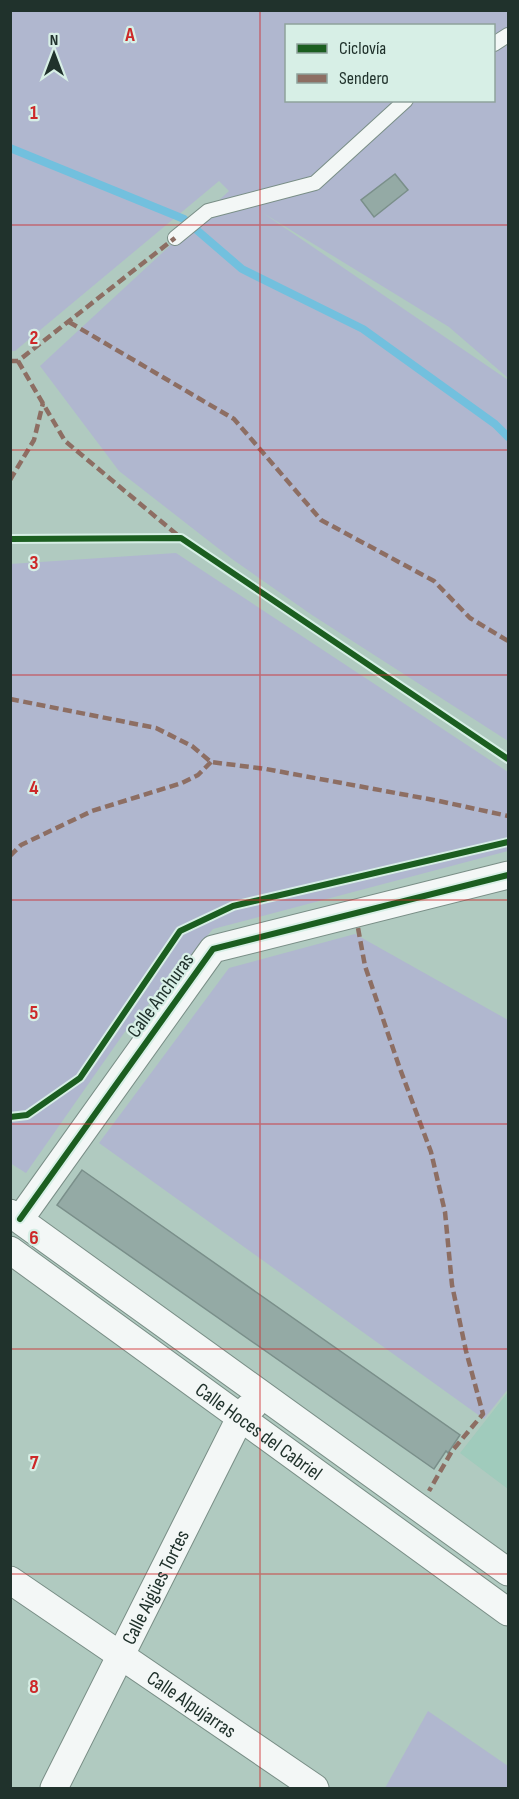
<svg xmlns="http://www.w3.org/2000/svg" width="519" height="1799" font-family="'Sofia Sans Condensed',sans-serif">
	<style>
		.built { fill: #a0cbbc }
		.green { fill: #b0b7cf; fill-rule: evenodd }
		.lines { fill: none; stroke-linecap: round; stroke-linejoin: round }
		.stream { stroke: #72c0de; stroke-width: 8 }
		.building { fill: #94aaa5; stroke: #7a8f8a; stroke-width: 1.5 }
		.lane-casing { stroke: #798e86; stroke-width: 16 }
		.street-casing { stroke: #798e86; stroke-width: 29 }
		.lane { stroke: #f3f7f6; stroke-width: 14 }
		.street { stroke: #f3f7f6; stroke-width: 27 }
		.quiet { stroke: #8d6e63; stroke-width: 4.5; stroke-dasharray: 9 4.5; stroke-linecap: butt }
		.cycleway-casing { stroke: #d7efe6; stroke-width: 10 }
		.cycleway { stroke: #1b5e20; stroke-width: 6 }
		.grid { fill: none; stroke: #cd2828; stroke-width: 1.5; stroke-opacity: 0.55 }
		.labels { text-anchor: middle; stroke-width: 4.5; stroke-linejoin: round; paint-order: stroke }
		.street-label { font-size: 20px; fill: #20322c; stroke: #d7efe6 }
		.grid-label { font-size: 20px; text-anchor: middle; font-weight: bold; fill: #cd2828; stroke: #d7efe6; stroke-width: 4.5; stroke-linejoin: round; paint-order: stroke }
	</style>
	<rect width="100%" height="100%" fill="#b0cac0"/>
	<polygon class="built" points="508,1392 508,1489 460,1453"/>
	<g class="green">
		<path d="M11 11H508V378L449 327 263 213 508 380V741L312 615 232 559 119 471 40 366 229 191 219 181 15 351H11ZM286 26H494V100H286Z"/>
		<polygon points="176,553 508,772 508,851 213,929 124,1033 26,1173 10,1163 10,564"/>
		<polygon points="355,934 508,1020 508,1389 484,1419 99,1143 229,968"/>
		<polygon points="428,1711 508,1766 508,1788 385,1788"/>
	</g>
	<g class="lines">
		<polyline class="stream" points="10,148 184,219 242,269 363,329 495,424 508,437"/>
	</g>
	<g class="building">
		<polygon points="395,174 408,190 374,217 361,200"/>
		<polygon points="82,1170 460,1435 448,1453 446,1451 434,1469 57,1205"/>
	</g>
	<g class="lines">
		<g class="lane-casing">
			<g id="lane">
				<polyline points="494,44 508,35"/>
				<polyline points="175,238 208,211 315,183 406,100"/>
			</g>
		</g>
		<g class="street-casing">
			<g id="street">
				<polyline points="10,1213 508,1572"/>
				<polyline points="20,1219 213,949 508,875"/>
				<path id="s1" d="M10 1250 508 1612"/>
				<path id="s2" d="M10 1580 315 1788"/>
				<path id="s3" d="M54 1788 240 1418 248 1408 253 1406"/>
			</g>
		</g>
		<use href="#lane" class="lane"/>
		<use href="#street" class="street"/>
		<g class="quiet">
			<polyline points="69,322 234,419 321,520 434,581 470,618 508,641"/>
			<polyline points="10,361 18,361 175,238"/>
			<polyline points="18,361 65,441 181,538"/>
			<polyline points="10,480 34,440 43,403"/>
			<polyline points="10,699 156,728 192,746 211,762 266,769 439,801 508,816"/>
			<polyline points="10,856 21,845 92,811 182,783 198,775 211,762"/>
			<polyline points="358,928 365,966 399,1066 431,1152 445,1212 452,1285 466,1351 483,1414 452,1451 429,1491"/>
		</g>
		<g class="cycleway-casing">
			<g id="cycleway">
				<polyline points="10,539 181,538 508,759"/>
				<polyline points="10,1117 27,1115 80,1078 180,931 233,906 508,842"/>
				<polyline points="20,1219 213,949 508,875"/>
			</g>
		</g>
		<use href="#cycleway" class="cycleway"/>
	</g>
	<path class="grid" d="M260 10V1788M10 225H508M10 450H508M10 675H508M10 900H508M10 1124H508M10 1349H508M10 1574H508"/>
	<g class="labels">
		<g class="street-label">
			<text transform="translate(160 995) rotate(-54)" y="7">Calle Anchuras</text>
			<text dy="7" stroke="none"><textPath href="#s1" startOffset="308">Calle Hoces del Cabriel</textPath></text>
			<text dy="7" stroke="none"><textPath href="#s3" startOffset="225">Calle Aigües Tortes</textPath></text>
			<text dy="7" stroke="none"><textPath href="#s2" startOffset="220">Calle Alpujarras</textPath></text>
		</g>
	</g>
	<g class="grid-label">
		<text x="130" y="41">A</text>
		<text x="34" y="119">1</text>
		<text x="34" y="344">2</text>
		<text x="34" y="569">3</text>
		<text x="34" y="794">4</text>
		<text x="34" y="1019">5</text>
		<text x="34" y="1244">6</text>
		<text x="34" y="1469">7</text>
		<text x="34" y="1693">8</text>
	</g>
	<rect width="519" height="1799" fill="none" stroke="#20322c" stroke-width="24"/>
	<rect x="285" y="24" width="210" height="78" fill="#d7efe6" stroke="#8ea39c" stroke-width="1.5"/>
	<rect x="297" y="44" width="30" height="9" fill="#1b5e20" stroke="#8ea39c" stroke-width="1.5"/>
	<text x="339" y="54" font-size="18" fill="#20322c">Ciclovía</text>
	<rect x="297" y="74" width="30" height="9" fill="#8d6e63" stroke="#8ea39c" stroke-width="1.5"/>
	<text x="339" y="84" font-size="18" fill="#20322c">Sendero</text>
	<g transform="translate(54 54)" stroke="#d7efe6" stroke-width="4.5" paint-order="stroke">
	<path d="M0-4.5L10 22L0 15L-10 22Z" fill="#20322c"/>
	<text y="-9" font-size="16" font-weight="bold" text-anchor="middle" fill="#20322c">N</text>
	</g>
</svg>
